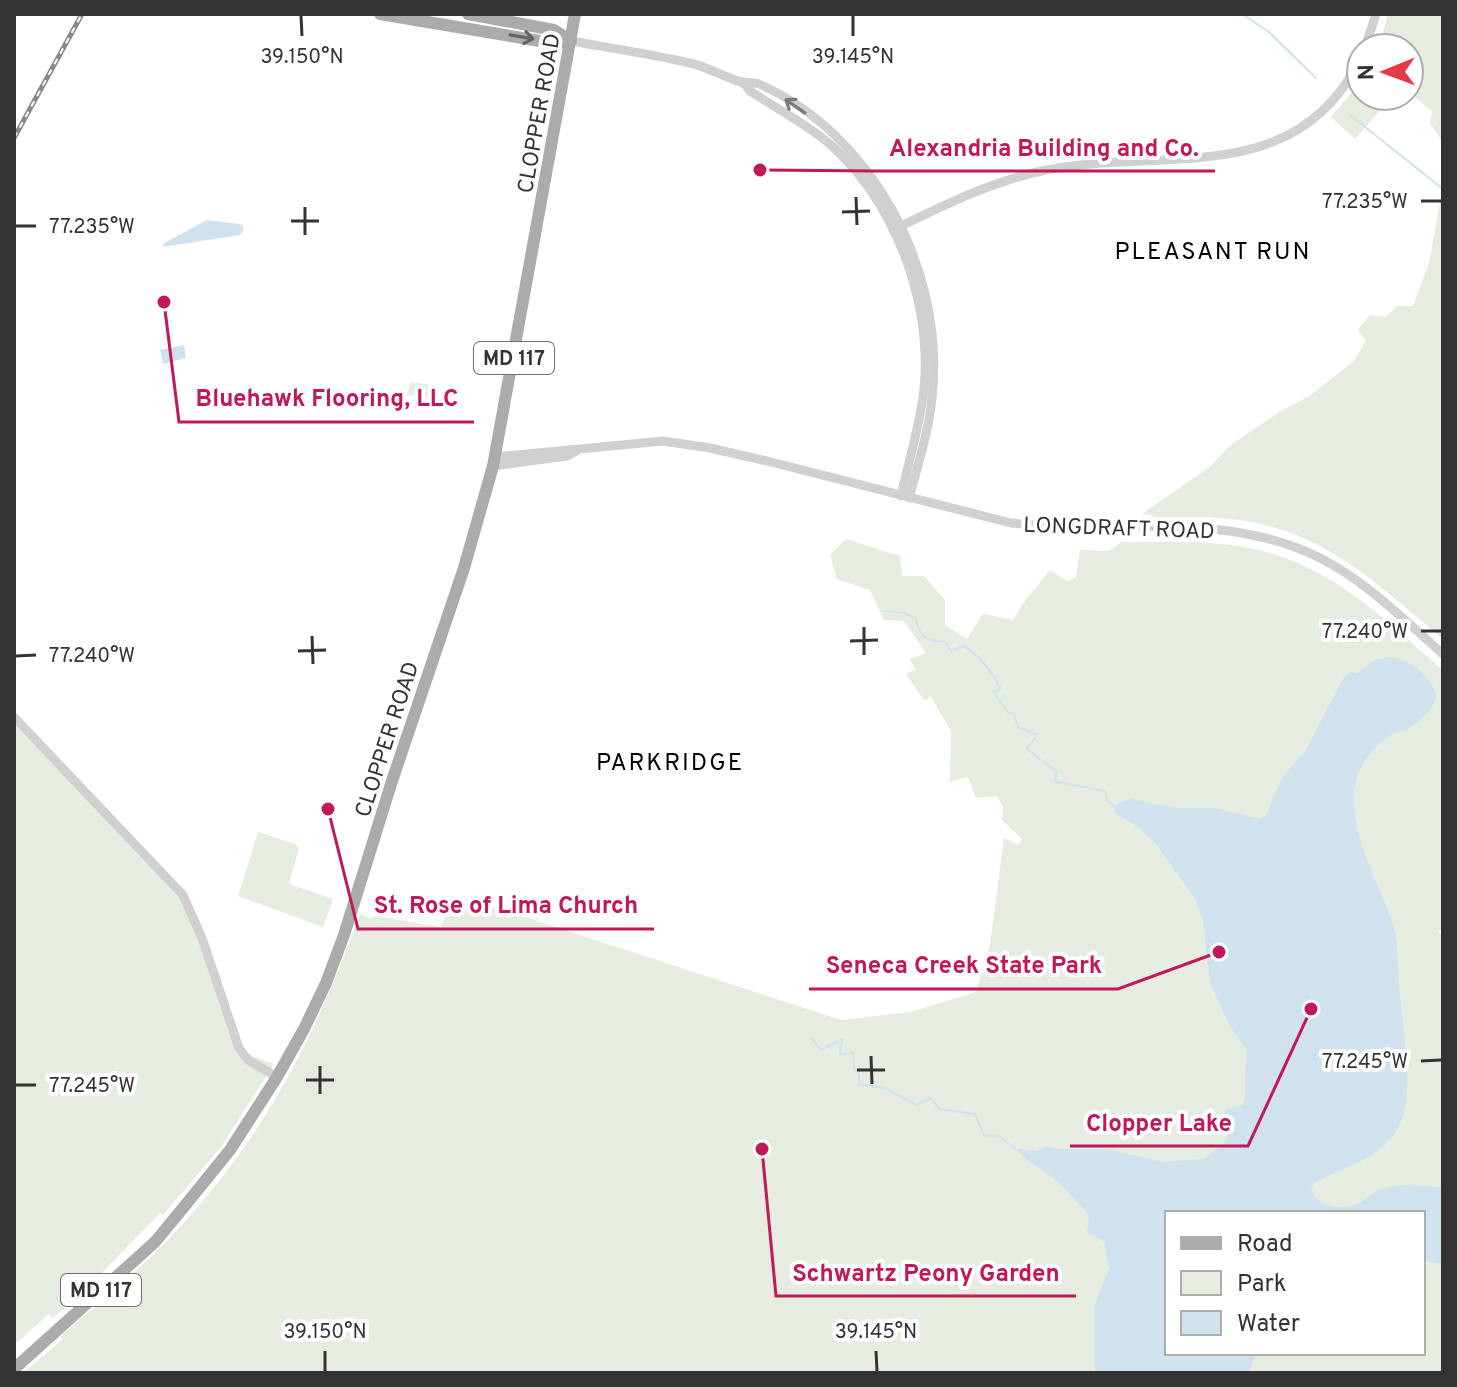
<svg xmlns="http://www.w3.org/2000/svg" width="1457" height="1387" font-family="Overpass,sans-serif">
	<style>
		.green { fill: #e6ecdf; fill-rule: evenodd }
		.water { fill: #cfe2ee }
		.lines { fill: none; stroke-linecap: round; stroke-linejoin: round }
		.stream { stroke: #cfe2ee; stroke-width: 2 }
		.minor { stroke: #d0d0d0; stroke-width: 9 }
		.major { stroke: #ababab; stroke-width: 12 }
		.rail-casing { stroke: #888; stroke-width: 5 }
		.rail { stroke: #fff; stroke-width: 2; stroke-dasharray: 6; stroke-linecap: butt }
		.oneway { stroke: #636363 }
		.oneway2 { stroke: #7a7a7a }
		.ticks { fill: none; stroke: #333; stroke-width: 3 }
		.labels { text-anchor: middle; stroke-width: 8; stroke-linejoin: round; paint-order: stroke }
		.shield { fill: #fff; stroke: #707070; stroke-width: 2 }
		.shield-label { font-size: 20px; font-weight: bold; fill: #333 }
		.street-label { font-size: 22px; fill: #333; stroke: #fff }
		.neighbourhood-label { font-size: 24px; letter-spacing: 2px; fill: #000; stroke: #fff }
		.ticks-label { font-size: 20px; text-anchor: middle; fill: #333; stroke: #fff; stroke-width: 8; stroke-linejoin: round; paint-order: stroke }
		.leader { fill: none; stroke: #c2185b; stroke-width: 3 }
		.callout-dot { fill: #c2185b; stroke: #fff; stroke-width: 3 }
		.callout-label { font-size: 24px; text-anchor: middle; font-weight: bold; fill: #c2185b; stroke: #fff; stroke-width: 8; stroke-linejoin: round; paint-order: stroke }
	</style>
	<rect width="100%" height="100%" fill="#fff"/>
	<g class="green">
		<polygon points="1388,14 1443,14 1443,143 1430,123 1432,111 1409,92 1409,48 1379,48"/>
		<polygon points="1361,82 1361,96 1393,96 1355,139 1331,117"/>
		<path d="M1443 186V639C1379 586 1325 531 1238 520 1210 516 1180 517 1152 517L1154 515 1142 514 1211 466 1229 446 1281 411 1309 396 1353 362 1366 341 1358 330 1370 315 1386 317 1397 306H1413L1429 263Z"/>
		<polygon points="410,382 433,385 431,398 408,395"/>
		<path d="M846 539 900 556 902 576H924L945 600V625L967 639 983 614 1013 620 1024 602 1050 570 1068 582 1076 577 1080 550 1109 551 1121 542C1157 543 1195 540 1231 545 1323 557 1373 610 1439 667H1443V929L1438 931 1443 936V1373H23L62 1340 60 1337C95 1306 132 1276 165 1243 260 1145 314 1041 360 914L371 919 375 916 440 927 453 902 500 909 841 1020 911 1012 976 992 990 944 1004 838 1018 845 1022 839 1002 820 1003 807 997 796 976 798 968 777 950 782 951 731 931 697 924 700 906 674 915 669 910 659 926 653 904 621 884 620 870 590 837 579 830 555ZM1167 1213H1423V1353H1167Z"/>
		<polygon points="14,724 172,887 189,911 236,1050 274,1064 221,1147 163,1215 160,1213 88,1287 52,1319 49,1314 14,1345"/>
		<polygon points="258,832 295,844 299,848 289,884 333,899 323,927 238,896"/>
	</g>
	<g class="water">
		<polygon points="207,220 239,224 243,226 243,231 240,235 163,247 164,243"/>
		<polygon points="184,345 186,358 163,364 160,350"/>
		<path d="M1387 657C1407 657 1431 675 1436 695 1435 709 1418 723 1406 730 1400 732 1394 733 1389 736 1373 747 1358 766 1355 785 1347 826 1377 881 1391 918 1399 938 1397 962 1399 984 1401 1025 1419 1097 1395 1133 1379 1159 1339 1169 1314 1183L1311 1189C1317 1207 1343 1211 1359 1203 1369 1198 1375 1189 1386 1187 1404 1183 1425 1187 1443 1187V1264L1423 1261V1213H1167V1353H1256L1249 1373H1095V1304L1109 1268 1104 1242 1087 1232 1089 1217 1085 1210 1056 1180 1025 1158 1016 1149 1037 1151 1047 1146 1058 1149H1107L1163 1162 1204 1159 1227 1140 1229 1131 1223 1114 1229 1108 1243 1105 1245 1097 1246 1049 1229 1025 1210 983 1203 921 1195 899 1156 844 1135 825 1116 814 1114 810 1118 803 1132 798 1153 804 1180 808H1215L1259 819 1266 815 1283 776 1304 753 1343 679 1350 672 1357 673 1375 660Z"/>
	</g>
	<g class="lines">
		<g class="stream">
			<polyline points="1242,14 1269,32 1316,78"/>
			<polyline points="1350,115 1443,189"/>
			<path d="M885 611 904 613 916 618C918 636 928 641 945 642L951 651 963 646C980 654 992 673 1001 689L993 691 1007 712 1014 714 1018 727 1037 735 1027 749 1057 772 1055 781C1072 787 1088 786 1105 791L1107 800 1115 807"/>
			<polyline points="811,1038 821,1050 842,1039 840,1055 853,1052 854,1068 859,1074 859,1084 884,1088 917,1105 930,1098 940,1109 975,1114 984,1135 998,1136 1016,1149"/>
		</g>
		<g class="minor">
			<path d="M571 41C610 48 651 54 690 63 708 67 724 77 741 82 747 83 753 82 759 84 871 133 942 266 933 386 931 424 919 461 909 498"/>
			<polyline points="1365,48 1376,14"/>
			<path d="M743 82 750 91C777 109 807 124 831 145 896 204 932 302 924 389 920 425 909 460 901 496"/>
			<path d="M893 230C942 206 992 181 1046 170 1161 147 1298 190 1361 57"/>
			<path d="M495 457 663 441 710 448 767 461 1011 523C1112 534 1223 510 1318 557 1365 580 1404 620 1443 654"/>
			<polyline points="493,466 567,456 576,451"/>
			<polyline points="14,717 183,895 202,938 239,1048 248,1060 277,1077"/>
		</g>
		<g class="major">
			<polyline points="380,14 546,42 559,43 571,41"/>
			<polyline points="468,14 554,30 571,41"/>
			<polyline points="14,1369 155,1242 183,1208 230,1150 277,1077 304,1029 326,983 344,935 392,781 464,568 493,466 575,14"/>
		</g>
		<g class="rail-casing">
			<polyline id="rail" points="14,138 82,14"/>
		</g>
		<use href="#rail" class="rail"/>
	</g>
	<defs><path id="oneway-shaft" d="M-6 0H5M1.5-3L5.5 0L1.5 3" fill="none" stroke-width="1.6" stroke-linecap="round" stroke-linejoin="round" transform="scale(2)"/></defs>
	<use class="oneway" href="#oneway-shaft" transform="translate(522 37) rotate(10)"/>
	<use class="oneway2" href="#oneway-shaft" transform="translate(795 106) rotate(-145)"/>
	<path class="ticks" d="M301 16 302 36M853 16V36M856 197 857 225M1421 201H1441M305 207V235M842 212 870 211M291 221H319M16 226H36M864 627V655M1421 631H1441M312 636 313 664M850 641 878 640M298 651 326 650M16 656 36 655M871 1056 872 1084M1421 1061 1441 1060M320 1066V1094M857 1070H885M306 1080H334M16 1085H36M325 1351V1371M876 1351 877 1371"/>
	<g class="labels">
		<g class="shield">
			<rect x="474" y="342" width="80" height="32" rx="6"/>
			<rect x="61" y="1274" width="80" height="32" rx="6"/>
		</g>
		<g class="shield-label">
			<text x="514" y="365">MD 117</text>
			<text x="101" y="1297">MD 117</text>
		</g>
		<g class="street-label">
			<text transform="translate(538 113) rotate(-80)" y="8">CLOPPER ROAD</text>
			<text transform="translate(1119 527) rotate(2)" y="8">LONGDRAFT ROAD</text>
			<text transform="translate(386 739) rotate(-72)" y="8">CLOPPER ROAD</text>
		</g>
		<g class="neighbourhood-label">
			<text x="1213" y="259">PLEASANT RUN</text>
			<text x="670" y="770">PARKRIDGE</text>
		</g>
	</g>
	<g class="ticks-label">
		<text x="302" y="63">39.150°N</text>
		<text x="853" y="63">39.145°N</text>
		<text x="1365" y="208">77.235°W</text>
		<text x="92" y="233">77.235°W</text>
		<text x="1365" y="638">77.240°W</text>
		<text x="92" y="662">77.240°W</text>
		<text x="1365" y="1068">77.245°W</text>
		<text x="92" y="1092">77.245°W</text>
		<text x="325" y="1338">39.150°N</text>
		<text x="876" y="1338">39.145°N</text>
	</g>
	<path class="leader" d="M760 170L873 171H1215M164 302L179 422H474M328 809L358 929H654M1219 952L1118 989H809M1311 1009L1248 1146H1070M762 1149L776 1296H1076"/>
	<g class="callout-dot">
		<circle cx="760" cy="170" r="8"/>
		<circle cx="164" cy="302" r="8"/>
		<circle cx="328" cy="809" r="8"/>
		<circle cx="1219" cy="952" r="8"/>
		<circle cx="1311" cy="1009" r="8"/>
		<circle cx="762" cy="1149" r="8"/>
	</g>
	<g class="callout-label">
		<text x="1044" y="156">Alexandria Building and Co.</text>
		<text x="327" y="406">Bluehawk Flooring, LLC</text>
		<text x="506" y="913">St. Rose of Lima Church</text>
		<text x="964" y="973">Seneca Creek State Park</text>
		<text x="1159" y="1131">Clopper Lake</text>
		<text x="926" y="1281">Schwartz Peony Garden</text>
	</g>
	<rect width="1457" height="1387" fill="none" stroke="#333333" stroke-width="32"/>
	<rect x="1165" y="1211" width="260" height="144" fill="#ffffff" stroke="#adadad" stroke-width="2"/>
	<rect x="1181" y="1237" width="40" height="12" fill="#ababab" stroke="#adadad" stroke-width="2"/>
	<text x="1237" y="1251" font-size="24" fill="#333333">Road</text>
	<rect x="1181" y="1271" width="40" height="24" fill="#e6ecdf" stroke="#adadad" stroke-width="2"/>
	<text x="1237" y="1291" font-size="24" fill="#333333">Park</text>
	<rect x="1181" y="1311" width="40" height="24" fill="#cfe2ee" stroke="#adadad" stroke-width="2"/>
	<text x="1237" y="1331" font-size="24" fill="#333333">Water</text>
	<g transform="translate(1385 72) rotate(269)"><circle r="38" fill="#ffffff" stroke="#adadad" stroke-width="2"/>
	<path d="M0-6L14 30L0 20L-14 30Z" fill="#e63946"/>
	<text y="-12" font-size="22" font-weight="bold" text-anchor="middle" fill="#333333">N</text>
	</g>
</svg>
